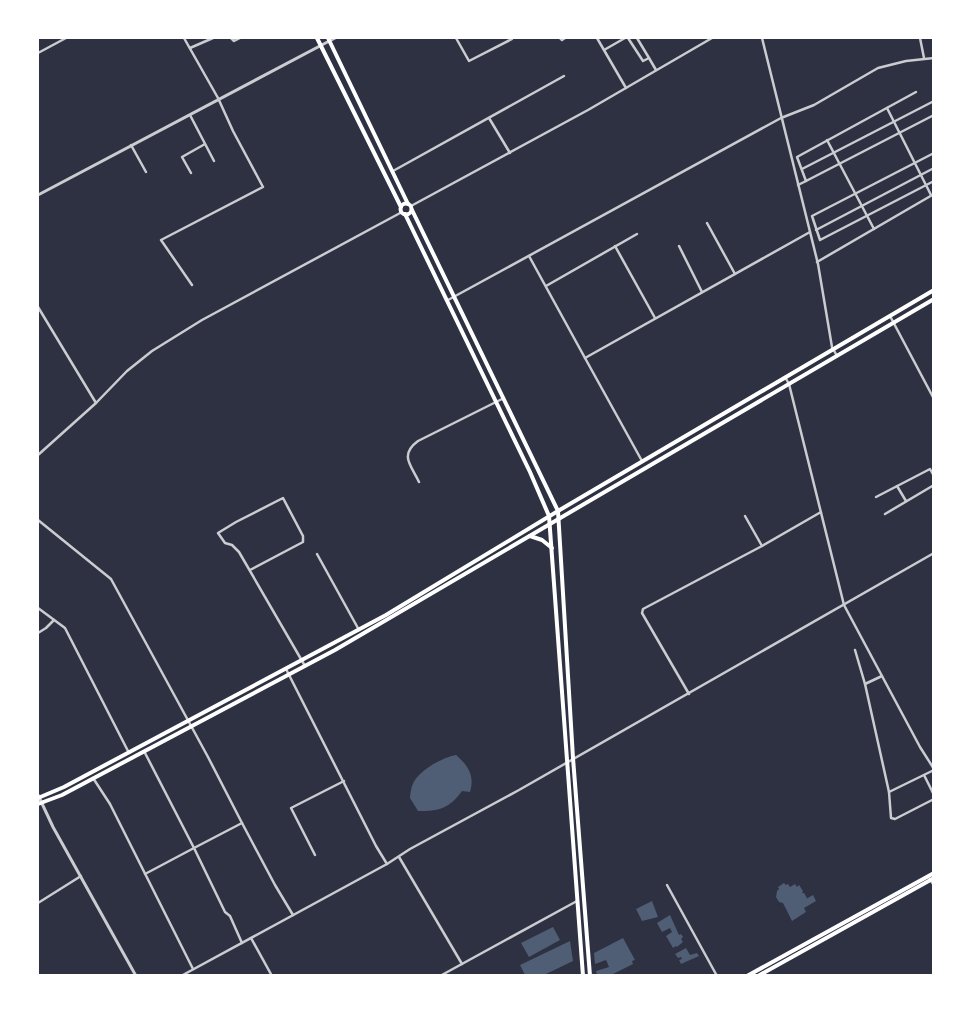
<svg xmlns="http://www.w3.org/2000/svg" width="971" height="1013" font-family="Manrope,sans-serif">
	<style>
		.water { fill: #4f5d75 }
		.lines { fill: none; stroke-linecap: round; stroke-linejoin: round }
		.minor { stroke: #caccd0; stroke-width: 2.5 }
		.tertiary { stroke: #caccd0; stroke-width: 3 }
		.secondary { stroke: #fff; stroke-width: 4 }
	</style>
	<rect width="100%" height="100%" fill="#2d3142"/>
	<g class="water">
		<path d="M456 755C468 765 475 776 470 792L462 791C449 809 439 811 418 811L410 798C410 794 411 790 412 786 417 771 441 758 456 755Z"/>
		<polygon points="784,883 786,885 788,884 790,887 795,884 797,887 799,885 803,891 802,893 804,893 807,898 806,899 813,895 816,901 804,908 806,912 792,921 783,903 779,902 776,897 777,891 779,889 778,887"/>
		<polygon points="652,901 658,917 642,921 636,909"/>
		<polygon points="670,915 679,935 681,934 683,937 681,939 683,942 677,947 676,946 673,948 666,936 672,932 670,928 662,932 657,923"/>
		<polygon points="553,927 560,940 529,957 521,943"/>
		<polygon points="623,938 635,960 632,961 633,964 611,975 597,975 596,971 609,967 606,960 595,964 594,953"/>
		<polygon points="570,941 573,961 544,975 525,975 520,965"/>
		<polygon points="686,948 690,955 697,953 699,956 681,964 679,960 682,959 681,957 678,958 675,954"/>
	</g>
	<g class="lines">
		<g class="minor">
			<polyline points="184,38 218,98 233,131 263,187 161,240 192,285"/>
			<polyline points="231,38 234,41 240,38"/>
			<polyline points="456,38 469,61 512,39"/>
			<polyline points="560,38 562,40 565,38"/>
			<polyline points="597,38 626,88"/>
			<polyline points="628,38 643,61 649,58 637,38"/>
			<polyline points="762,38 818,264 832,347 837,356"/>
			<polyline points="920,38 924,58"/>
			<polyline points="190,48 213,38"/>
			<polyline points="604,50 625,38"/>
			<polyline points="38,53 66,38"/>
			<polyline points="649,58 656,70"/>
			<polyline points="916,92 797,157 806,181 934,115"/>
			<polyline points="887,108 931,195"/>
			<polyline points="190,115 214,161"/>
			<polyline points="489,118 510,153"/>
			<polyline points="827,140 874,229"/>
			<polyline points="131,145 146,172"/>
			<polyline points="934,153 812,216 820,240 934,181"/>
			<polyline points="802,169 934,101"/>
			<polyline points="393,171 564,76"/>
			<polyline points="191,173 182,157 205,144"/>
			<polyline points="798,185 806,181"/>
			<polyline points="411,206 588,110 712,38"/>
			<polyline points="707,223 735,274"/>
			<polyline points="816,230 934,168"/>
			<polyline points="615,246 655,318"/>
			<polyline points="679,246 702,292"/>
			<polyline points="529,256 585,358"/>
			<polyline points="817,262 934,194"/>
			<polyline points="546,286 637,234"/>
			<polyline points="448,300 781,118 814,105 878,68 906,61 934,58"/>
			<polyline points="38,307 96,403"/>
			<polyline points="890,316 934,399"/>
			<polyline points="785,377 789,384 844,605 920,747 934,769"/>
			<polyline points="38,455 96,403 127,371 152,351 202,320 402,212"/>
			<polyline points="642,461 585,358 810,232"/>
			<path d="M419 482C411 465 399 455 418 441L504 398"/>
			<polyline points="897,486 906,501"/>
			<polyline points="876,497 930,469 934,476"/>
			<polyline points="885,514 934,485"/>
			<polyline points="745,516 762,546"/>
			<polyline points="38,520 111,579 208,757 242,823 194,848 144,751"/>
			<polyline points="317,554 359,630"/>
			<polyline points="250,570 303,542 303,536 283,498 236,522 218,533 225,543 232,545 239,552 305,666"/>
			<polyline points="38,608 65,628 129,753"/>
			<polyline points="38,633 46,628 54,620"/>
			<polyline points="855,650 865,684 889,792 934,770"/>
			<polyline points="286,669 376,846 387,864"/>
			<polyline points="865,684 882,676"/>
			<polyline points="689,694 642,613 643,609 762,546 821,512"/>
			<polyline points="924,775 934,795"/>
			<polyline points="93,778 110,804 193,969"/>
			<polyline points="889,792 891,818 895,819 934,799"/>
			<polyline points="242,823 275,885 293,915"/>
			<polyline points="315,855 291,808 344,781"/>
			<polyline points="399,857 462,964"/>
			<polyline points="145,874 194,848 225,912 230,916 242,943"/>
			<polyline points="667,885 717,976"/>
			<polyline points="38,903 81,876"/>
			<polyline points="251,938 272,976"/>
			<polyline points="181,976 387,864 410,849 519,790 934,553"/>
			<polyline points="440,976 577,901"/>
		</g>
		<g class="tertiary">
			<polyline points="38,195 335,38"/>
			<polyline points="38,795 53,827 136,976"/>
			<polyline points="930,879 934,885"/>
		</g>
		<g class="secondary">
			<polyline points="317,38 401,207"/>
			<polyline points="328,38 408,204"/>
			<circle cx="406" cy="209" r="5.5"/>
			<polyline points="412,210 558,511 573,758 590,976"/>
			<polyline points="405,214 530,472 549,516 583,976"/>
			<polyline points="530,536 542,540 552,548"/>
			<polyline points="38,798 64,787 386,615 558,511 934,290"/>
			<polyline points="38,804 62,795 335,650 934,299"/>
			<polyline points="747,976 934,873"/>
			<polyline points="758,976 934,878"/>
		</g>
	</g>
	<rect width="971" height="1013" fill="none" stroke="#ffffff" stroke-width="78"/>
</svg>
